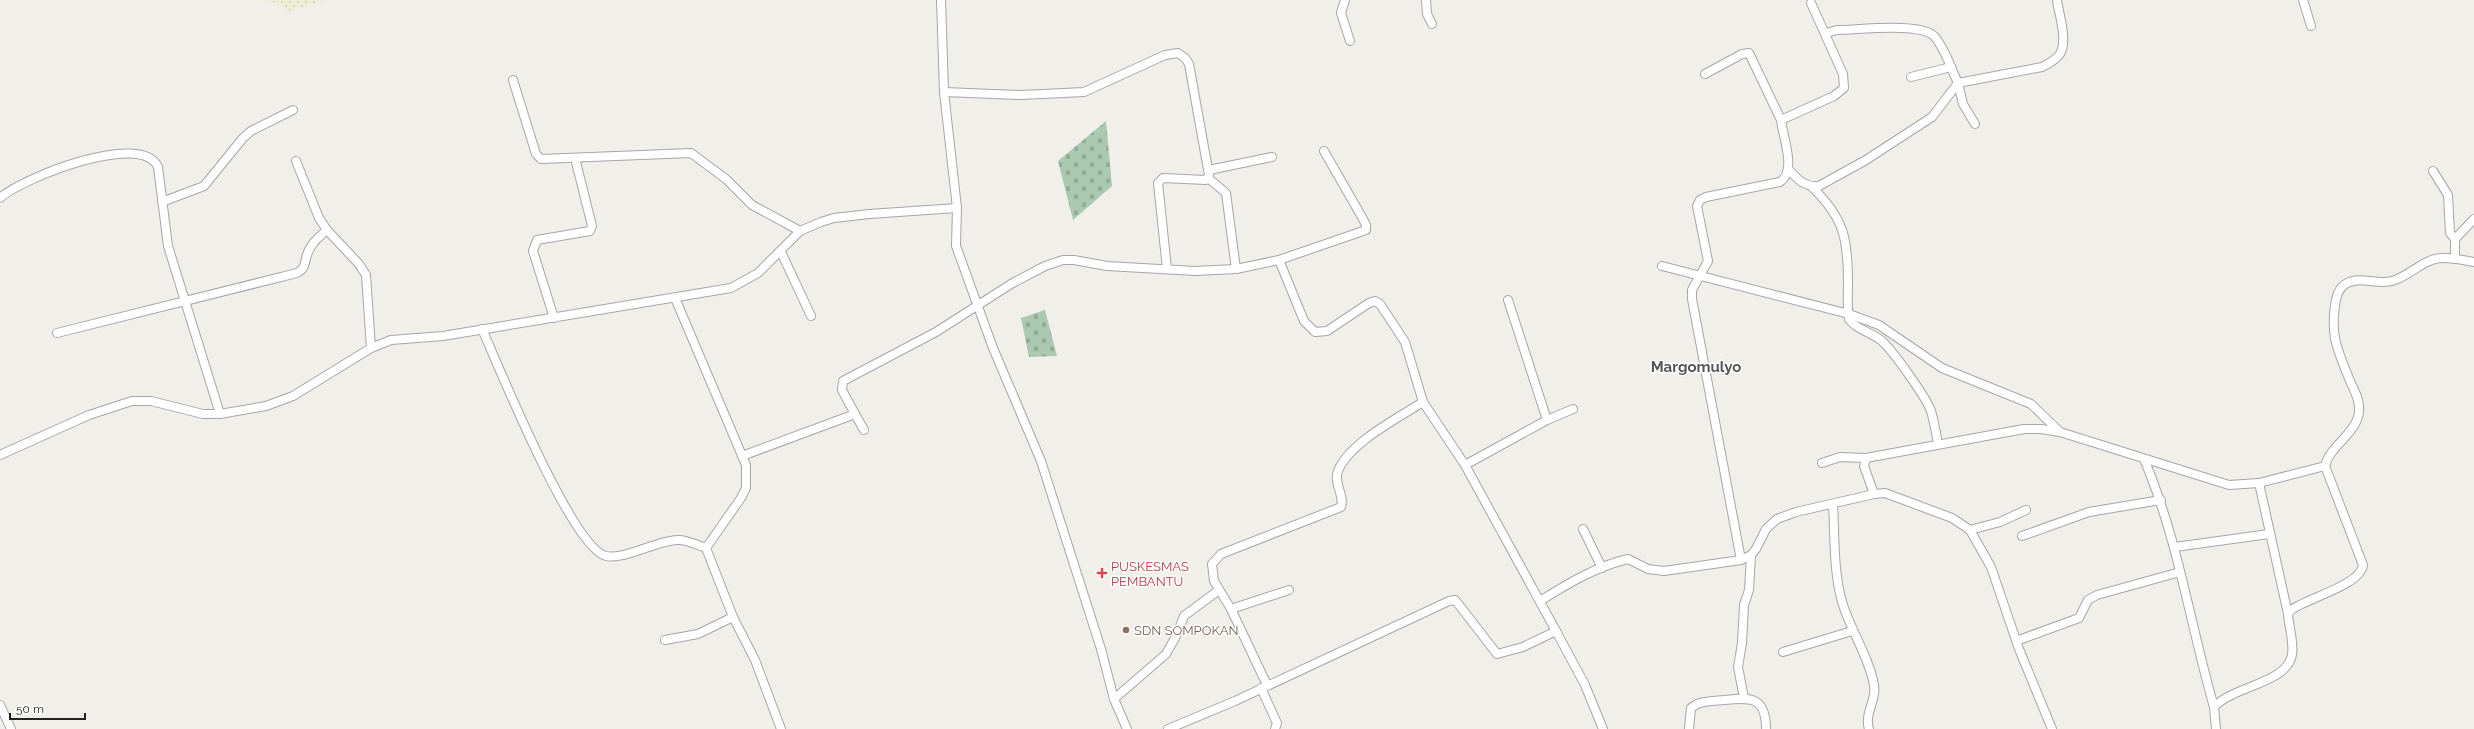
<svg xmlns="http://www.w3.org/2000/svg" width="2474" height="729" font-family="Raleway,sans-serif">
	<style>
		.farmland { fill: url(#farmland-dots) }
		.cemetery { fill: url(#cemetery-stones) }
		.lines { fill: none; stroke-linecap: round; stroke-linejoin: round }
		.minor-casing { stroke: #a6a6a6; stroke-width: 10 }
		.minor { stroke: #fff; stroke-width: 8 }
		.health-dot { fill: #e0444e; stroke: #fff; stroke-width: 1.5 }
		.education-dot { fill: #8d6e63; stroke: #fff; stroke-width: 1.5 }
		.labels { text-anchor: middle; stroke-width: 3; stroke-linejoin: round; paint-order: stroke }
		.health-label { font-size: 13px; fill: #be3a42; stroke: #fff; text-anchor: start }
		.education-label { font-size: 13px; fill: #785e54; stroke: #fff; text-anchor: start }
		.quarter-label { font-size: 15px; font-weight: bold; fill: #555; stroke: #fff }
	</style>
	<defs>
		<pattern id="farmland-dots" width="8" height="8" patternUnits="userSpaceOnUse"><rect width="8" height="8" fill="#ecefd6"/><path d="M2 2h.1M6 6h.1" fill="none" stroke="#cacdb7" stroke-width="1.8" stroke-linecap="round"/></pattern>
		<pattern id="cemetery-stones" width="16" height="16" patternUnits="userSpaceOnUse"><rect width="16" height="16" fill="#abc9b1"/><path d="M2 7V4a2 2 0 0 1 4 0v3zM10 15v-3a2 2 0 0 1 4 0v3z" fill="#93ac98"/></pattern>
	</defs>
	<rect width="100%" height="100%" fill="#f1efe9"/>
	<polygon class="farmland" points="257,0 327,0 289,11 273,2"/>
	<g class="cemetery">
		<polygon points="1106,121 1112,186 1073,220 1058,161"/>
		<polygon points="1045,310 1057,356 1029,357 1021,318"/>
	</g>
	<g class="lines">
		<g class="minor-casing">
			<g id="minor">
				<polyline points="941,0 944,92 957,208 956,246 993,348 1041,461 1101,649 1114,699 1127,729"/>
				<polyline points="1345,0 1341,13 1350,41"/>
				<polyline points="1426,0 1427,14 1432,24"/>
				<polyline points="2303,0 2311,26"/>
				<path d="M1826 33 1837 30C1858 30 1920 22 1934 36 1945 48 1951 69 1958 83L2042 67C2048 64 2056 60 2060 54 2068 40 2059 15 2057 0"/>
				<polyline points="1705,74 1742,54 1749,53 1781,120"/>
				<polyline points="1911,77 1951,67"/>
				<polyline points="513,80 536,154 541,159 691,153 726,179 752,205 800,231"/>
				<polyline points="1958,83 1963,104 1975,124"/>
				<polyline points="944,92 1021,95 1084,92 1165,55 1178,53 1185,58 1189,64 1209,175 1206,180 1163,178 1158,183 1167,269"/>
				<polyline points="296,161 319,218 327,230 359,264 366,275 371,348"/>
				<polyline points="1209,170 1272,157"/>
				<path d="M1789 170C1797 179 1806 188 1819 186L1866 160 1932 117 1958 83"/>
				<polyline points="2433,171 2448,195 2450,233 2455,239"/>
				<polyline points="1208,178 1226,193 1236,269"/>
				<path d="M1812 187C1845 219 1848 240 1848 284 1848 296 1847 308 1849 319 1855 329 1873 333 1882 341 1893 351 1926 397 1931 411 1934 421 1936 433 1938 444"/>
				<path d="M0 198C22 178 142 130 158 167L168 246 220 414"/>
				<polyline points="162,202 204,186 243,138 251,131 293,110"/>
				<polyline points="781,252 811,316"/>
				<polyline points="2455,259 2455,239 2474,219"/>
				<polyline points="1279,260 1366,230 1366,225 1363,219 1324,151"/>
				<polyline points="1662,266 1849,314 1879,325 1942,368 2031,404 2060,432"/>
				<polyline points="675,298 746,465 746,488 741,498 706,548"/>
				<polyline points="1508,300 1547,420"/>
				<polyline points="554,318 533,251 537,240 590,231 592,226 575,158"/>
				<path d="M482 329C499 367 572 548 606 556 624 560 656 541 677 540 686 539 697 545 706 548L733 617 755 660 781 729"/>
				<path d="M57 333 297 273C306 268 304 264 307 255 310 244 319 237 327 230"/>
				<polyline points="855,414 864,430"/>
				<polyline points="0,455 89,415 132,401 151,401 203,414 220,414 266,406 293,396 371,348 391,340 443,336 731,288 758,273 800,231 821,222 834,218 869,214 957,208"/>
				<polyline points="742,456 855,414 842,390 843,381 936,332 1011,284 1045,266 1063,260 1074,260 1107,266 1195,271 1236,269 1279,260 1304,321 1315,332 1327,331 1369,303 1375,301 1380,304 1405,342 1423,402 1465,465 1556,631 1523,647 1497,654 1459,605 1455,600 1449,601 1235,701 1168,729"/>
				<polyline points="1866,458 1864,466 1874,494"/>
				<path d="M2144 459C2178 539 2190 624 2214 707"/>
				<polyline points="1822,463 1840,457 1866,458 2024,429 2041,429 2060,432 2229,485 2259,483 2325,466"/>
				<polyline points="1465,465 1547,420 1573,409"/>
				<polyline points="2259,483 2288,614"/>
				<path d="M1833 504C1835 537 1833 573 1843 605 1851 630 1870 660 1874 685 1877 700 1864 713 1869 729"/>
				<polyline points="1583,529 1602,568"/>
				<polyline points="1970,530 2000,522 2026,510"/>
				<polyline points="2022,536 2089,512 2161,500"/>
				<polyline points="2175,547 2269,534"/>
				<path d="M1741 560 1692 299V290L1708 261 1697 206 1700 200 1706 197 1780 182C1797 171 1783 138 1781 120L1834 96 1844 88 1843 74 1811 3"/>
				<path d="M1540 601C1567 584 1597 566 1628 559L1648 569 1664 571 1741 560 1751 555 1756 549 1766 529 1777 519 1796 512 1874 494 1885 493 1952 518 1970 530 1991 567 2019 649 2052 729"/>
				<polyline points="1231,609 1289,590"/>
				<polyline points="1556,631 1585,685 1603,729"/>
				<polyline points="665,640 698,634 733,617"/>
				<polyline points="2016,641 2079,618 2088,600 2097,595 2180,572"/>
				<polyline points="1783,652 1852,631"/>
				<path d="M1267 685 1231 609 1214 581 1212 564 1221 554 1341 507C1345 495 1333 484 1338 471 1349 443 1398 418 1423 402"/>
				<polyline points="1261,688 1277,723 1275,729"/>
				<polyline points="1744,698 1738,667 1742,643 1744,605 1749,590 1751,555"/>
				<polyline points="1114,699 1166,654 1176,636 1184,616 1219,590"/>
				<polyline points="0,705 11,729"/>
				<path d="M1689 729 1691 708 1697 704C1705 701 1715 701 1725 700 1751 697 1766 697 1766 729"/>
				<path d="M2216 729 2214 707C2235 685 2286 684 2292 655 2294 642 2289 627 2288 614L2291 610C2307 598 2361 585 2363 565L2325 466C2330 445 2359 432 2359 410 2360 400 2354 390 2350 381 2339 353 2330 337 2335 306 2336 297 2338 288 2347 283 2361 276 2378 285 2392 281 2407 277 2423 261 2435 259 2447 256 2462 260 2474 262"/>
			</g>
		</g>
		<use href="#minor" class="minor"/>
	</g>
	<path class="health-dot" d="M1100 567h4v4h4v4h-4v4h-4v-4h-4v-4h4z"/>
	<circle class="education-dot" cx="1126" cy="630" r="4"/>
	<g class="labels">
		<g class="health-label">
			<text x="1111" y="571">PUSKESMAS<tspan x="1111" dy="15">PEMBANTU</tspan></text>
		</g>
		<g class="education-label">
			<text x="1134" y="635">SDN SOMPOKAN</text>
		</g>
		<g class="quarter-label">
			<text x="1696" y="372">Margomulyo</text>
		</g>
	</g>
	<path d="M10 713v6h75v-6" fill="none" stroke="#222222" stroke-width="2"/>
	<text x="16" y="713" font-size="12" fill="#222222" stroke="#ffffff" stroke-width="3" paint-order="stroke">50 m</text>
</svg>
